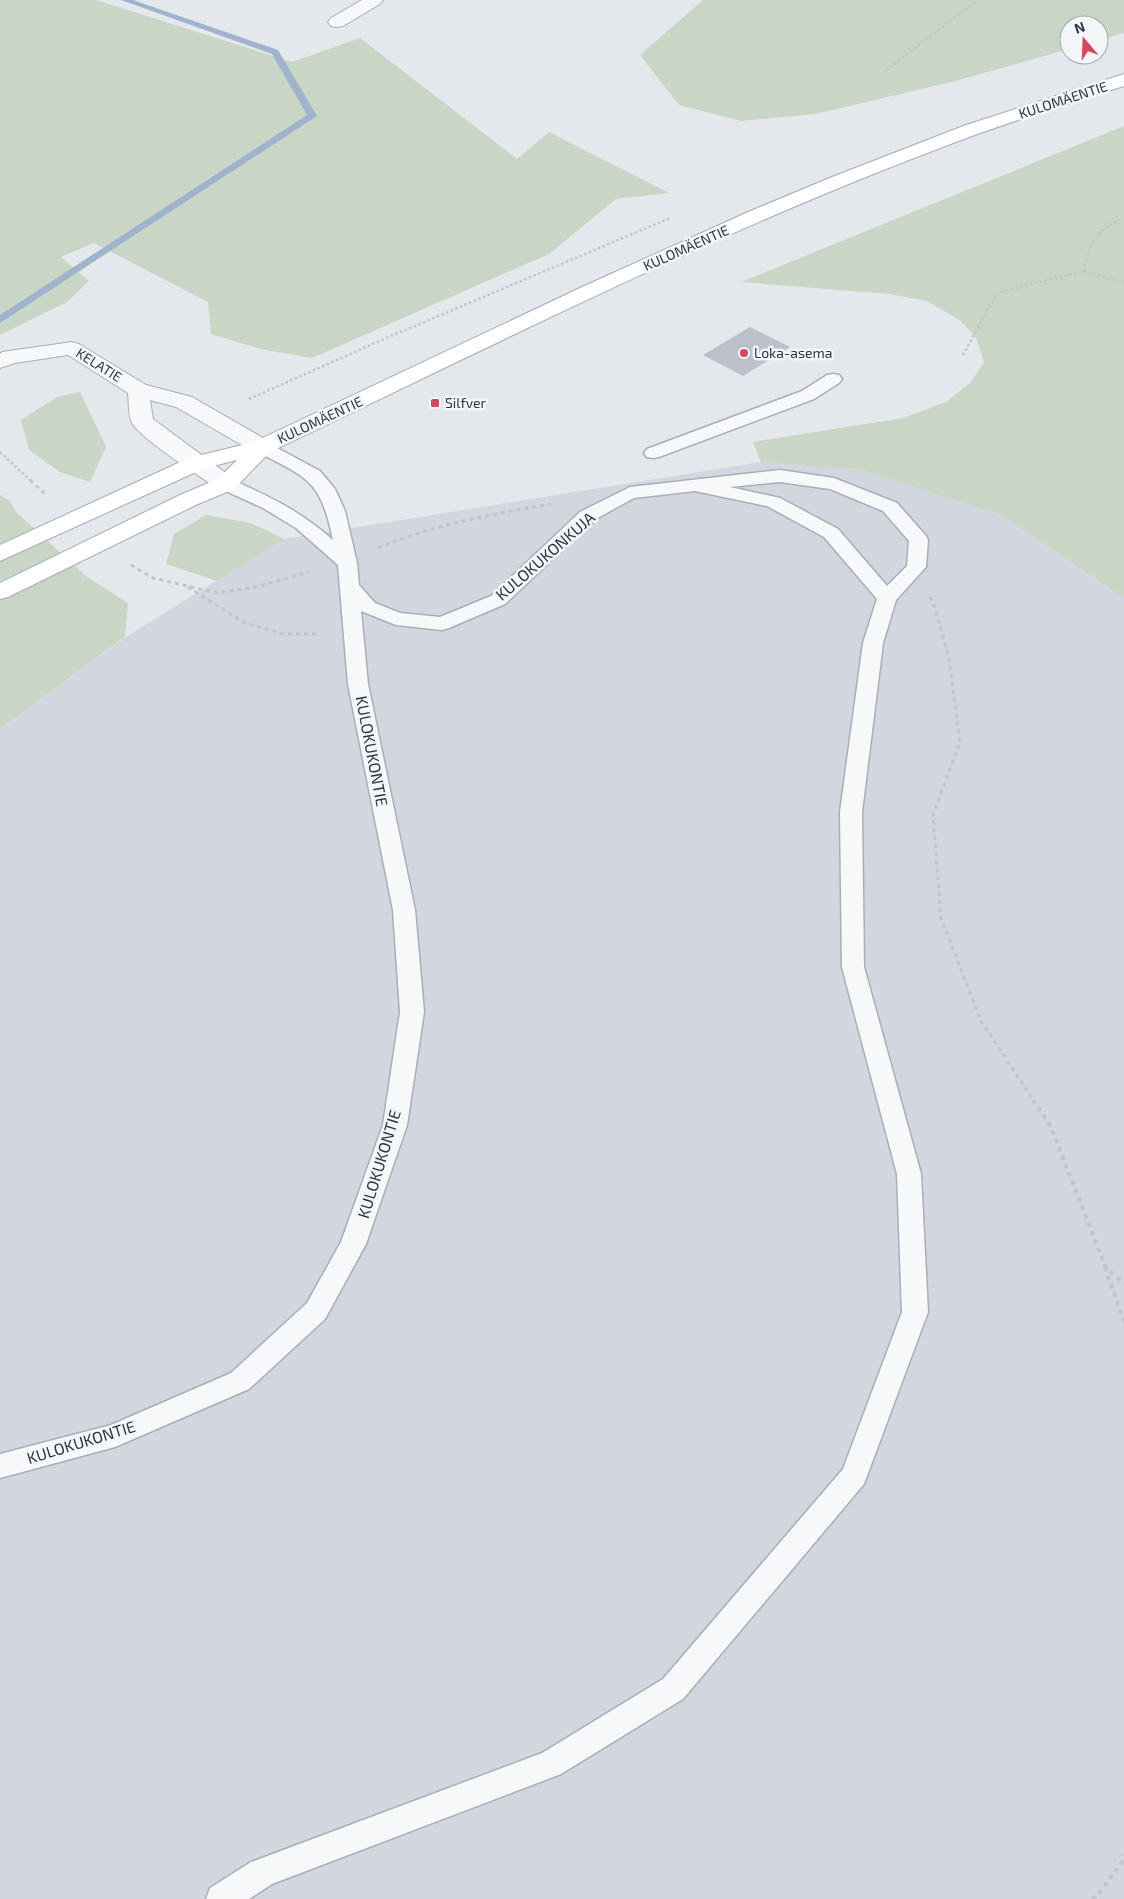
<svg xmlns="http://www.w3.org/2000/svg" width="1124" height="1899" font-family="'Exo 2',sans-serif">
	<style>
		.built { fill: #d2d6de }
		.green { fill: #c9d6c5 }
		.lines { fill: none; stroke-linecap: round; stroke-linejoin: round }
		.stream { fill: #9fb4cc; fill-rule: evenodd }
		.building { fill: #bbc0ca }
		.service-casing { stroke: #a9aeb7; stroke-width: 3 }
		.minor-casing { stroke: #a9aeb7; stroke-width: 2 }
		.primary-casing { stroke: #a3abb8; stroke-width: 2 }
		.path-far2 { stroke: #c2c5cb; stroke-width: 2.5; stroke-dasharray: 2.5 2.5; stroke-linecap: butt }
		.path-far1 { stroke: #c2c5cb; stroke-width: 3; stroke-dasharray: 4 4; stroke-linecap: butt }
		.path { stroke: #c2c5cb; stroke-width: 4; stroke-dasharray: 4.5 4.5; stroke-linecap: butt }
		.service { fill: #f7f8fa; fill-rule: evenodd }
		.minor { fill: #f7f8fa; fill-rule: evenodd }
		.primary { fill: #fff; fill-rule: evenodd }
		.poi-dot { fill: #d1495b; stroke: #f4f6f9; stroke-width: 2 }
		.labels { text-anchor: middle; stroke-width: 5; stroke-linejoin: round; paint-order: stroke }
		.far-street-label { font-size: 14px; fill: #2b3445; stroke: #f4f6f9 }
		.far-poi-label { font-size: 14px; fill: #2b3445; stroke: #f4f6f9; text-anchor: start }
		.street-label { font-size: 16px; fill: #2b3445; stroke: #f4f6f9 }
	</style>
	<rect width="100%" height="100%" fill="#e4e7ec"/>
	<polygon class="built" points="761,462 861,470 1001,515 1124,598 1124,1899 0,1899 0,729 126,637 284,539"/>
	<g class="green">
		<polygon points="0,0 96,0 292,62 360,38 517,159 549,132 669,193 616,199 549,254 312,358 260,349 211,334 208,302 94,243 61,257 89,281 67,302 0,335"/>
		<polygon points="703,0 1124,0 1124,33 1099,40 1099,25 1069,25 1069,49 952,82 815,114 741,121 679,105 640,55"/>
		<polygon points="1124,126 1124,598 1001,515 861,470 761,462 753,442 903,418 946,402 971,382 984,362 976,338 961,321 927,301 889,294 741,282"/>
		<polygon points="80,392 106,447 90,482 60,472 29,450 21,420 57,397"/>
		<polygon points="0,495 10,501 16,512 87,577 128,603 125,637 0,729"/>
		<polygon points="206,515 251,523 284,539 217,581 166,564 174,534"/>
	</g>
	<g class="lines">
		<polygon class="stream" points="121,0 133,0 278,50 317,116 0,323 0,315 307,115 272,54"/>
	</g>
	<polygon class="building" points="750,327 790,347 743,376 703,355"/>
	<g class="lines">
		<g class="service-casing">
			<g id="service">
				<polygon points="833,374 839,375 842,379 839,383 814,399 659,457 653,458 647,457 644,453 647,449 802,391 827,375"/>
				<path d="M262 442 268 443 320 471 335 489 345 511 357 563 359 585 375 603 400 613 440 617 491 596 580 512 630 487 780 470 834 478 897 503 926 536 928 540 926 567 896 600 883 643 862 812 864 967 921 1174 928 1312 864 1484 683 1699 561 1774 272 1884 249 1899H206L210 1888 251 1862 542 1753 663 1679 843 1469 902 1312 897 1174 842 967 840 812 863 643 877 599 824 537 767 506 695 491 634 498 594 520 505 604 449 628 442 630 396 625 361 611 368 684 415 910 424 1012 407 1125 366 1244 325 1319 249 1389 115 1447 0 1478V1454L111 1425 231 1373 307 1303 341 1242 383 1125 400 1012 393 910 348 684 338 565 296 528 263 508 219 488 217 484 219 480 226 478 233 480C272 498 300 511 333 540 320 478 308 479 256 451L253 447 256 443ZM780 482 830 489 883 511 909 541 907 566 887 586 838 529 780 498 730 487Z"/>
			</g>
		</g>
		<g class="minor-casing">
			<g id="minor">
				<polygon points="362,0 383,0 380,4 343,26 337,27 331,26 328,22 331,18"/>
				<path d="M72 342 79 344 146 385 192 397 270 442 273 447 270 452 262 454 254 452 176 407 150 400 153 419 234 479 237 484 234 489 226 491 218 489C200 476 142 440 132 423 128 415 129 402 128 393L68 355 15 363 0 368V354L2 352Z"/>
			</g>
		</g>
		<g class="primary-casing">
			<path id="primary" d="M1124 74V86C1068 104 1011 121 956 142 720 230 496 344 270 452L234 489 198 504 8 597 0 599V583L182 494 218 479 237 460 205 468 0 561V545L189 458 254 442 582 287 748 212 832 177 966 125Z"/>
		</g>
		<g class="path-far2">
			<polyline points="886,70 978,0"/>
			<path d="M1083 271C1092 242 1094 230 1124 218"/>
			<polyline points="963,355 997,293 1083,271 1124,282"/>
			<polyline points="249,399 384,339 670,218"/>
			<polyline points="0,452 31,481"/>
		</g>
		<g class="path-far1">
			<polyline points="30,480 47,496"/>
			<path d="M378 548C433 525 492 514 551 504"/>
			<polyline points="131,565 153,578 218,593 256,587 309,572"/>
			<polyline points="188,587 243,622 283,634 320,634"/>
			<polyline points="930,597 935,608 949,658 960,742 933,815 941,918 981,1021 1034,1101"/>
		</g>
		<g class="path">
			<polyline points="1033,1100 1051,1127 1105,1266 1124,1284"/>
			<polyline points="1105,1267 1124,1322"/>
			<polyline points="1092,1899 1097,1896 1122,1862 1124,1855"/>
		</g>
		<use href="#service" class="service"/>
		<use href="#minor" class="minor"/>
		<use href="#primary" class="primary"/>
	</g>
	<g class="poi-dot">
		<circle cx="744" cy="353" r="5"/>
		<rect x="430" y="398" width="10" height="10" rx="2.5"/>
	</g>
	<g class="labels">
		<g class="far-street-label">
			<text transform="translate(1063 100) rotate(-18)" y="5">KULOMÄENTIE</text>
			<text transform="translate(686 248) rotate(-24)" y="5">KULOMÄENTIE</text>
			<text transform="translate(99 365) rotate(32)" y="5">KELATIE</text>
			<text transform="translate(320 420) rotate(-25)" y="5">KULOMÄENTIE</text>
		</g>
		<g class="far-poi-label">
			<text x="754" y="358">Loka-asema</text>
			<text x="445" y="408">Silfver</text>
		</g>
		<g class="street-label">
			<text transform="translate(545 556) rotate(-41)" y="6">KULOKUKONKUJA</text>
			<text transform="translate(372 751) rotate(79)" y="6">KULOKUKONTIE</text>
			<text transform="translate(379 1164) rotate(-73)" y="6">KULOKUKONTIE</text>
			<text transform="translate(81 1442) rotate(-17)" y="6">KULOKUKONTIE</text>
		</g>
	</g>
	<g transform="translate(1084 40) rotate(341)"><circle r="24" fill="#f4f6f9" stroke="#a4a8b1"/>
	<path d="M0-4L9 19L0 12L-9 19Z" fill="#d1495b"/>
	<text y="-8" font-size="14" font-weight="bold" text-anchor="middle" fill="#2b3445">N</text>
	</g>
</svg>
